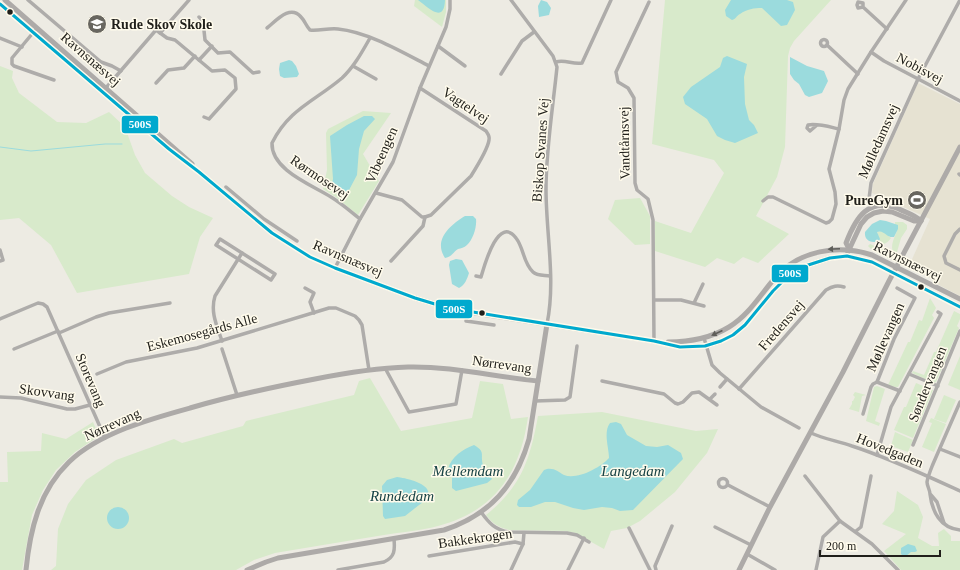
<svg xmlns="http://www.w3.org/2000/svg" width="960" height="570" font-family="Georgia,serif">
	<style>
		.built { fill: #e6e2d2 }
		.green { fill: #d8eacb }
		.water { fill: #9bdbdd }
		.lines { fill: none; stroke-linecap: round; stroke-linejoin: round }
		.stream { stroke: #9bdbdd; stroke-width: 1 }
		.street { stroke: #aeacaa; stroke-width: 3.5 }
		.secondary { stroke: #adaaa8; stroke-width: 5 }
		.bus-1-casing { stroke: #fffbec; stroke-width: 6 }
		.bus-1 { stroke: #00a9ce; stroke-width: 3 }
		.oneway { fill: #5f5e5a }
		.bus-dot { fill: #201f1a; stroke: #fffbec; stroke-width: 1.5 }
		.labels { text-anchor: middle; stroke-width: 3; stroke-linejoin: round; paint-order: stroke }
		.poi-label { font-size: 14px; font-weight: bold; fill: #201f1a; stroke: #fffbec; text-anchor: start }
		.street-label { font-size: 14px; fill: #201f1a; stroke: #fffbec }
		.water-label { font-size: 15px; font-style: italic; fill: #174245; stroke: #fffbec }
		.line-badge { stroke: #fffbec; stroke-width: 1.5 }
		.badge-label { font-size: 11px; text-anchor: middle; font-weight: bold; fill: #fff }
	</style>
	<rect width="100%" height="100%" fill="#edebe3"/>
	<polygon class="built" points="918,83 960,104 960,296 939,285 927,276 909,266 930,219 872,193 873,184 876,177"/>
	<g class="green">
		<polygon points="415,0 446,0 446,12 442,27 414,6"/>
		<polygon points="665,0 831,0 794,41 790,48 788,56 785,147 777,177 756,216 789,234 758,263 743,257 734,264 717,258 705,267 655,251 655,221 691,233 724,173 714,160 652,144"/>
		<polygon points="0,66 13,71 12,78 19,93 57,122 86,123 109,112 125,127 135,155 145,173 172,196 189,207 213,218 200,237 189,274 77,293 51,245 19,218 0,220"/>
		<polygon points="363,111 391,113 363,154 379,181 358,215 337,198 323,189 327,170 326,133 328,129"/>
		<polygon points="640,198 650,216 650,244 635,245 608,219 615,200"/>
		<path d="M895 222H903L907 225V229L901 238 897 252 894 255C889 244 895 238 898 228L895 225Z"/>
		<path d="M881 231 884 232 891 238C888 242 886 244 881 244L877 232Z"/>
		<path d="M870 244 884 250 888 255H891L893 257 891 259C883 256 873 252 868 246Z"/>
		<polygon points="930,298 936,308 932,315 934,318 898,387 895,387 888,385 908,342 910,342 919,320 922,321"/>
		<polygon points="954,311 960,314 960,319 957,326 959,328 936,382 934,383 912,373 913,371 924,375 934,352 936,352"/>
		<polygon points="960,356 960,390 948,385"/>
		<path d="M370 378 401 431 472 418 480 381 503 384 511 419 528 417C520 473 495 511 438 526 420 531 401 532 384 535 347 541 311 547 275 553L254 560 236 570H51L56 566 58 529 68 504 86 480 116 460 174 439 182 443 243 426 246 421 354 395 359 381Z"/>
		<polygon points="916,383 933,390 913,438 894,430 904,407 906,407"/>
		<polygon points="877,386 885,389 875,421 880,423 879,426 866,421 874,387"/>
		<polygon points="855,392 866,395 862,396 859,412 849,409 852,404 852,401 853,401 855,397 853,395"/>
		<polygon points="944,395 956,400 946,423 934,419"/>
		<path d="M602 412 696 431 718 429 707 453 675 492 640 521 627 528 611 531 604 549 575 533 565 531 509 530C498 527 493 524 486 515 522 486 530 459 538 416Z"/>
		<polygon points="931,418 946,424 934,452 922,447 932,423 929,422"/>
		<polygon points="93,422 99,436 75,452 56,470 43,490 32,515 22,570 0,570 0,482 8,482 7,452 41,451 42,433 66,439"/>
		<polygon points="895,432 913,440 908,452 891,446"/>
		<polygon points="897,491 918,505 923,517 918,538 932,546 939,546 938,533 944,529 951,536 951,541 960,541 960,570 901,570 884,551 906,534 882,524 894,511"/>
	</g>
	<g class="water">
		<path d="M418 0H445C444 24 429 8 418 0Z"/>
		<polygon points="541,0 547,2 551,8 549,15 539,17 538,6"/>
		<path d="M731 0H787L793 2 795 10 787 25 781 26 762 8C754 8 747 9 740 14 736 16 736 19 732 20L726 16 725 10Z"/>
		<polygon points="727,56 747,64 744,77 745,104 749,120 754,125 758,133 735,143 725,140 717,136 707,119 685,104 683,97 691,87 720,67 723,58"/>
		<polygon points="790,57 807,66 824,71 828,81 822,93 809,97 805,95 799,84 794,80 790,74"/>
		<polygon points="289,60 292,61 296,66 299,74 297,77 284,78 280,76 279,69 280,63"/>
		<polygon points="364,116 372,116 375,119 364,131 359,149 357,175 349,190 344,195 331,188 333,179 330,136 347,125"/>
		<path d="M465 216H473L476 219C477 227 473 240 467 245 464 248 461 248 458 249 452 253 453 256 445 258 433 240 450 225 465 216Z"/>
		<path d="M880 220 886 221 898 225V229L894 237C886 238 884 229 877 232L880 239 879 241C871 244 864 240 865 232L872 224Z"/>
		<path d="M456 259 462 260 469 273C467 279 465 285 459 288L452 284 449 265 450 261Z"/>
		<path d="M616 422 621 424 627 435 646 446 657 447 668 445 681 453 683 459 633 510 620 511 612 508 602 507 584 510 573 508 555 502H545L531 507H519L517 505 518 500 530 490 544 470 547 469C555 468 558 472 564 475 577 480 600 468 609 458 609 448 603 432 610 423Z"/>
		<path d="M474 445C486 452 480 454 483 465 485 470 490 475 492 479L487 483 456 491 452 488V475L448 469C451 457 463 449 474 445Z"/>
		<path d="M397 477C405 478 425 482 428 491 429 493 428 496 428 498L405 516 385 519 383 516 382 486 387 480Z"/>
		<circle cx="118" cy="518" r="11"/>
		<polygon points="908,544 915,546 917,551 915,552 911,552 906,556 903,556 901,554 901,548"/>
	</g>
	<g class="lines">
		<polyline class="stream" points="0,147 31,151 105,144 122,144"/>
		<g class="street">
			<polyline points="28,0 101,62 112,66 121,71"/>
			<path d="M511 0 553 56 557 67C553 107 546 149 546 189 546 234 556 280 547 324"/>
			<polyline points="649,2 616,72 618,82 628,88 634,98 635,183 637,190 648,199 653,220 654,341"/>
			<polyline points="863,7 858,8 857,5 858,2 863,3 863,7 887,29"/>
			<polyline points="199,17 203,21 205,40 218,53 230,52 253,73 259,72"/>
			<polyline points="37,28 12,58 12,64 14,66 54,80"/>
			<path d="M267 28C276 21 290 4 301 17 305 21 306 26 310 30 319 31 328 28 338 29 368 32 402 52 429 66"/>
			<polyline points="160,33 189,0"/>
			<polyline points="0,38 22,47"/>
			<circle cx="824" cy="43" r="3.5"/>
			<polyline points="827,45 858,74"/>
			<polyline points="438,46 465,66"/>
			<polyline points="871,52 884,61 960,101"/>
			<polyline points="199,60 212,46"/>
			<path d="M556 62C565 59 573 65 582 63L611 0"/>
			<polyline points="353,66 376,79"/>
			<polyline points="501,74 522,41 534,32"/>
			<polyline points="156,83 168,70 184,68 195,56"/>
			<polyline points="105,89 156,30 167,38 175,40 212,71 225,70 235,78 236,89 209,119 204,117"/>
			<path d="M817 125 810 131 807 128 808 125C817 123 830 127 839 129"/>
			<polyline points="959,174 960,175"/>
			<polyline points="226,187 264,219 297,241"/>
			<path d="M376 193 402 200 422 217H425L431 215 471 176C476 168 488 148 489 140 490 136 488 134 486 131L420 88"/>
			<polyline points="763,201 768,197 773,197 826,223 829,222 832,219 836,204 835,192 829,169 839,129 844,100 848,89 871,52 906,0"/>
			<polyline points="872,208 869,199 871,183 918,79 960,0"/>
			<path d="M360 219C350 211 341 203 331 197 312 185 271 170 272 143 289 109 315 101 342 78 354 67 362 52 370 38"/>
			<polyline points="960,229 955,234 944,256 946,263 960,270"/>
			<polygon points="220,239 275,274 271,280 216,245"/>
			<polyline points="0,250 3,260 0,261"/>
			<polyline points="391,261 423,226 425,217"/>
			<polyline points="335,268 360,219 393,162 420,88 446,27 450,9 450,0"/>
			<path d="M476 276 481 277C484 267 498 214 516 238 524 248 523 263 533 272 537 276 544 275 550 276"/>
			<polyline points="305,288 314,293 310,302 314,313"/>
			<polyline points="897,288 915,298 894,339 877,382 900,391"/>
			<polyline points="654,300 681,300 704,306"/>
			<polyline points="694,303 703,284"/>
			<polyline points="468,312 466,321 494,325"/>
			<polyline points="0,319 38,303 43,304 47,307 105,438"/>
			<polyline points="59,333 96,317 109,313 170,303"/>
			<polyline points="704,338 712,365 720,373 761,407 799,428"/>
			<path d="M222 341C217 326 210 312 215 296L242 253"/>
			<polyline points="14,349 58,331"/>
			<polyline points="222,349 237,395"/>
			<polyline points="385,368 409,412 456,404 462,370"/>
			<polyline points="97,374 126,362 197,348 329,308 336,308 355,316 359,320 362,325 369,370"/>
			<polyline points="909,374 938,386"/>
			<polyline points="602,381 664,394 675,403 678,404 683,402 692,393 699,392 717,405"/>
			<polyline points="720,387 727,379"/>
			<path d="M739 389 826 290C833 286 837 285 844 287"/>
			<polyline points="0,397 21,398 67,409 75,409 90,405"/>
			<polyline points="710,399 715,394"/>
			<polyline points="535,401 565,400 570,397 577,346"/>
			<path d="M960 402C951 423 942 443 933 464 931 469 928 476 927 482 927 486 930 490 930 494 932 511 940 528 960 530"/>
			<polyline points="863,414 871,387 873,384 877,382"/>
			<path d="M811 433C824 439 838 441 852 446 889 458 925 475 960 491"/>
			<polyline points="913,445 960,331"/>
			<polyline points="940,449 960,457"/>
			<polyline points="877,455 891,407 941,314 938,312"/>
			<polyline points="805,476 840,521 872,544 898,570"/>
			<circle cx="723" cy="483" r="4.5"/>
			<polyline points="728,485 770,507"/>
			<polyline points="931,495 937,502 944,523"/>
			<path d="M481 512C489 523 495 530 509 532L567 533 577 535 589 542"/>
			<polyline points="715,527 751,545"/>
			<polyline points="629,528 650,570"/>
			<polyline points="856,531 861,527 871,476"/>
			<polyline points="747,554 775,570"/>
			<polyline points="429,556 515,542 523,544"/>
			<path d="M338 570 384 562C395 557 395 550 394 539"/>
			<polyline points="511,570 523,544 524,533"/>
			<polyline points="568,570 584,538"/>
			<polyline points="656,570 655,566 672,526"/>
			<polyline points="816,570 823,537 840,521"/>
		</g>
		<g class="secondary">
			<polyline points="5,0 192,164"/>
			<polyline points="0,4 169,149 199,172 272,233 310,257 335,268 415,298 448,308 462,311 654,341 680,347 705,346 721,341 733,335 745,325 773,291 791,273 802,267 830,258 847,256 872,262 960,307"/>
			<path d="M849 249 846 243C856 217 868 197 899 209 907 213 915 215 921 221"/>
			<polyline points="848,252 861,224 867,217 874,213 883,211 892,212 914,221 921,221"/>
			<path d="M668 342C690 342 711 338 729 327 749 315 760 295 775 278 799 250 838 244 872 255L960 299"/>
			<path d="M26 570C30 530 39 491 69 462 99 433 150 419 190 408 231 396 273 387 315 379 345 373 377 368 408 367 452 366 495 377 538 381"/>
			<path d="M247 570 266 562 278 558 444 530C490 515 516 485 529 439L547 324"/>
			<polyline points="739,570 770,507 843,372 889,281 960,147"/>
		</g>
		<g class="bus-1-casing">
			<polyline id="bus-1" points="0,4 169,149 199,172 272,233 310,257 335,268 415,298 448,308 654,341 680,347 705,346 721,341 733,335 745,325 773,291 791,273 802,267 830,258 847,256 872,262 960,307"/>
		</g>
		<use href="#bus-1" class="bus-1"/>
	</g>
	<defs><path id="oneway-solid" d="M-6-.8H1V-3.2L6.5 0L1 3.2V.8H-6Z"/></defs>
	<g class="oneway">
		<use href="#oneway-solid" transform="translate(834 249) rotate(177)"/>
		<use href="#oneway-solid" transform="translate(717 333) rotate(155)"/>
	</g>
	<defs>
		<g id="school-disc" transform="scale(1)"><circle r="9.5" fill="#686660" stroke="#fffbec"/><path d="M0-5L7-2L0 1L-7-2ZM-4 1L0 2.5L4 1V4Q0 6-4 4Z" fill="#fff"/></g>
		<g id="stadium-disc" transform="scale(1)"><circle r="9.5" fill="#686660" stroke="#fffbec"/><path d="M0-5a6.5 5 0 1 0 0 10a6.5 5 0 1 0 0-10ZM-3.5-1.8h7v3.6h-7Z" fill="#fff"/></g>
	</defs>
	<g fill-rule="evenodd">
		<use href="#school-disc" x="97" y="24"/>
		<use href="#stadium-disc" x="917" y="200"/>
	</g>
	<g class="bus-dot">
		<circle cx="10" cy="12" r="3.5"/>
		<circle cx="921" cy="287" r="3.5"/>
		<circle cx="482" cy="313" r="3.5"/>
	</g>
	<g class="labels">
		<g class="poi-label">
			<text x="111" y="29">Rude Skov Skole</text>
			<text x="903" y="205" text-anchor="end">PureGym</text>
		</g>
		<g class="street-label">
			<text transform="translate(91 59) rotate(41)" y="5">Ravnsnæsvej</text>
			<text transform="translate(920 68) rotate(28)" y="5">Nobisvej</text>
			<text transform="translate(466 105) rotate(34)" y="5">Vagtelvej</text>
			<text transform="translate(878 141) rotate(-66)" y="5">Mølledamsvej</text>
			<text transform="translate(624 143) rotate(-91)" y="5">Vandtårnsvej</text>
			<text transform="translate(540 150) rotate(-86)" y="5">Biskop Svanes Vej</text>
			<text transform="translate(381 155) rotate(-66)" y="5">Vibeengen</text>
			<text transform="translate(320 177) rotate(34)" y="5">Rørmosevej</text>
			<text transform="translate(348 258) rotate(23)" y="5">Ravnsnæsvej</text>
			<text transform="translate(908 261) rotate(26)" y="5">Ravnsnæsvej</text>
			<text transform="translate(781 325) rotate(-49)" y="5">Fredensvej</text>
			<text transform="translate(202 332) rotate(-15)" y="5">Eskemosegårds Alle</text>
			<text transform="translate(885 337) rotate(-66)" y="5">Møllevangen</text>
			<text transform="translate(502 364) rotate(8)" y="5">Nørrevang</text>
			<text transform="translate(91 380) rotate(67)" y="5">Storevang</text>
			<text transform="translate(927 384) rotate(-68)" y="5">Søndervangen</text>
			<text transform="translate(47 392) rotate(8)" y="5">Skovvang</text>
			<text transform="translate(112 424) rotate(-24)" y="5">Nørrevang</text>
			<text transform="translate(890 450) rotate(22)" y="5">Hovedgaden</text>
			<text transform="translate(475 538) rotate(-8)" y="5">Bakkekrogen</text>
		</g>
		<g class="water-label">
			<text x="468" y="476">Mellemdam</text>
			<text x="633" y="476">Langedam</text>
			<text x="402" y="501">Rundedam</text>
		</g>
	</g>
	<g class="line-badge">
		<rect x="121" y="115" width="38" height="19" rx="4" fill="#00a9ce"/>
		<rect x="771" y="264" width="38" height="19" rx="4" fill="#00a9ce"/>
		<rect x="435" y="299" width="38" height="20" rx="4" fill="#00a9ce"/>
	</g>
	<g class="badge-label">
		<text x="140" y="128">500S</text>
		<text x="790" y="277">500S</text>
		<text x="454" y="313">500S</text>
	</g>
	<path d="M820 550v6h120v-6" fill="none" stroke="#201f1a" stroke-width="2"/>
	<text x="826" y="550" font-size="12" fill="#201f1a" stroke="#fffbec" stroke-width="3" paint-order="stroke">200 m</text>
</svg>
